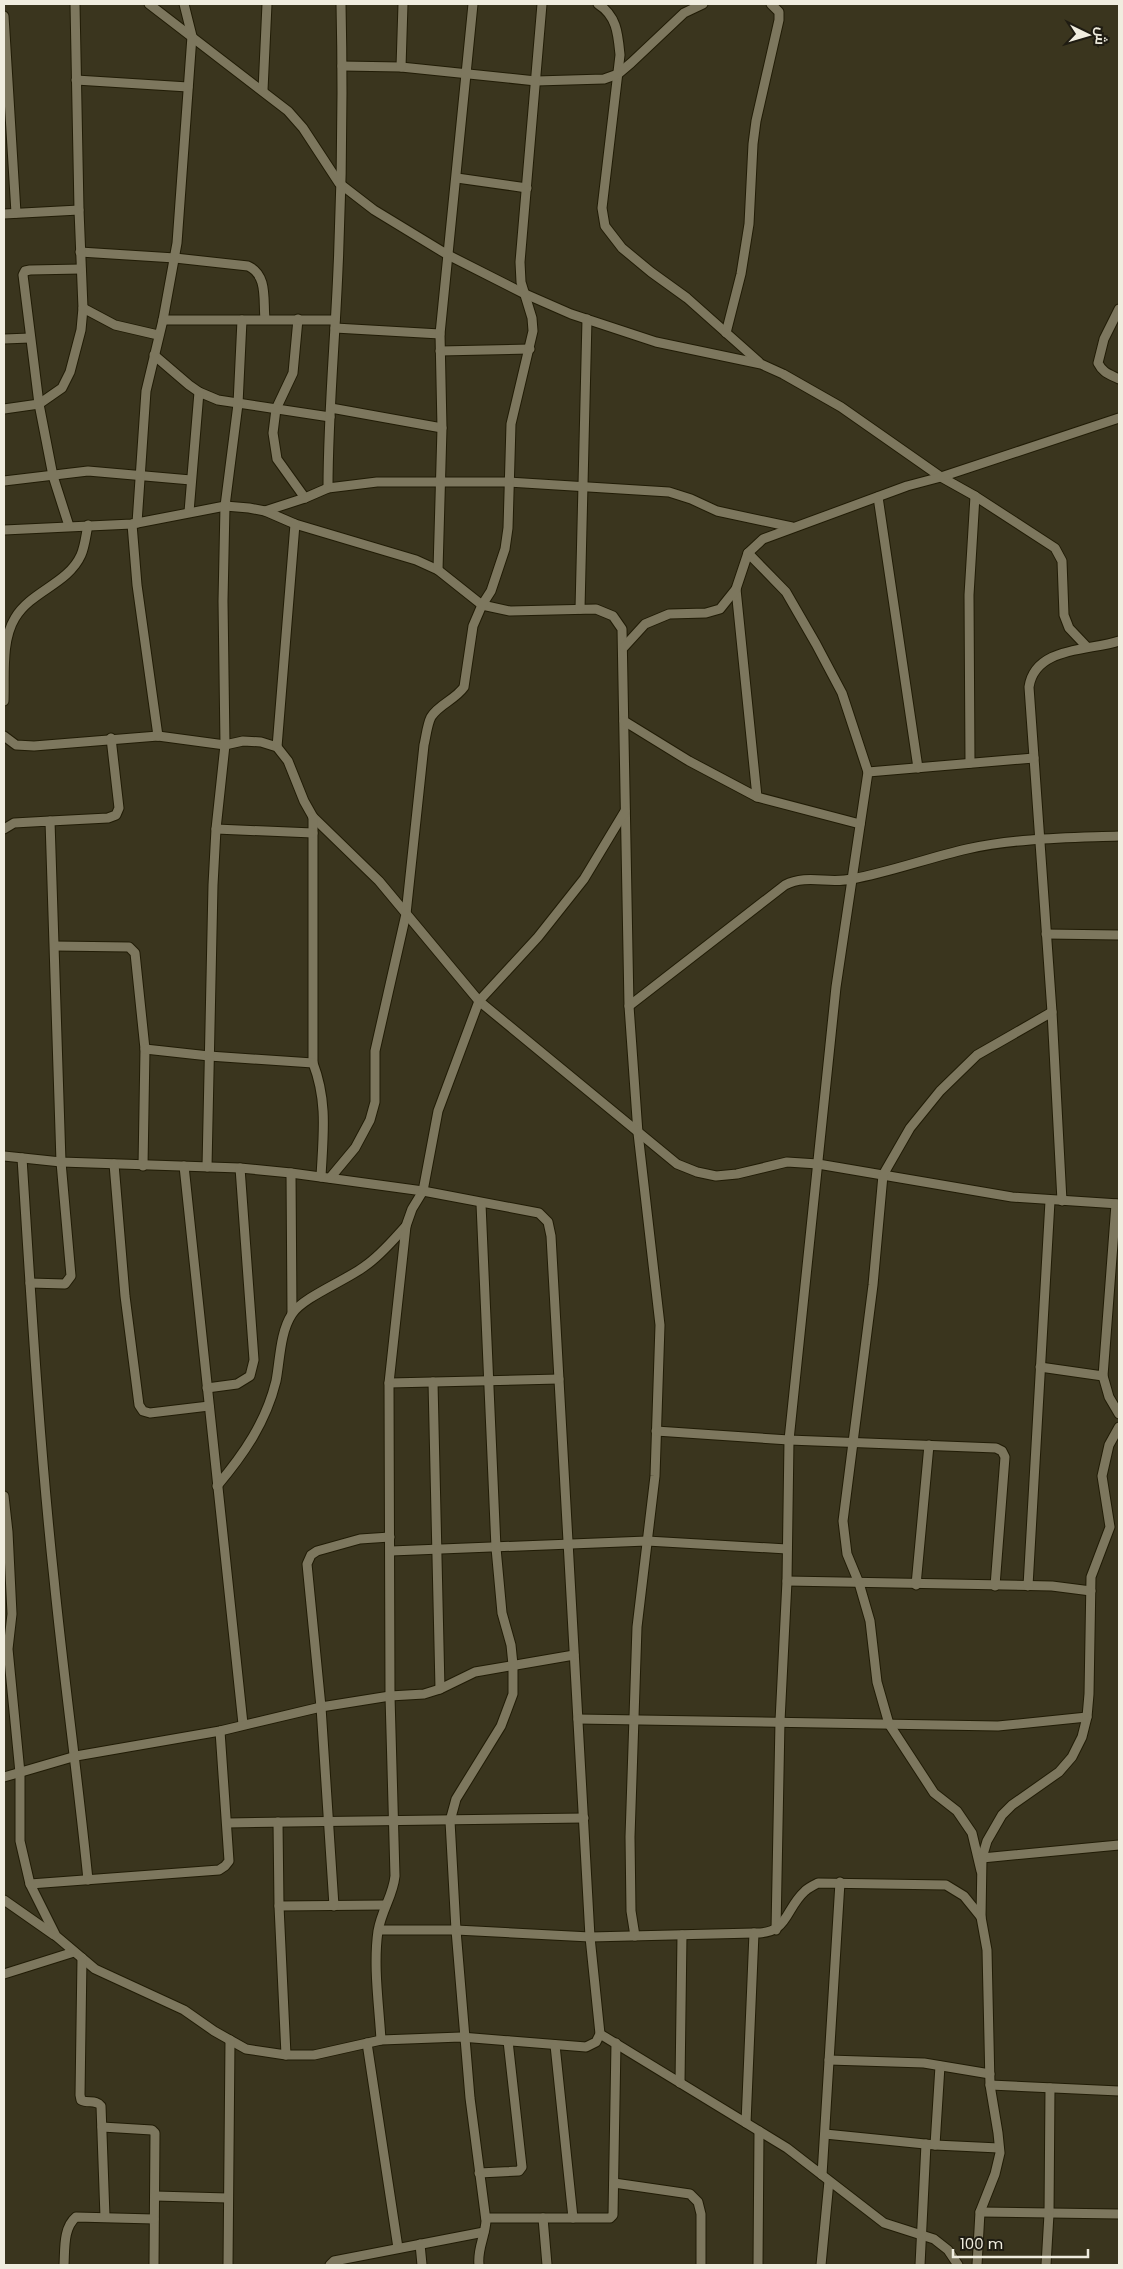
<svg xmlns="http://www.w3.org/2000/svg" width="1123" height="2269" font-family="Poppins,Cairo,sans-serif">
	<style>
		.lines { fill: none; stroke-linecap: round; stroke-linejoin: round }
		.minor-casing { stroke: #211c06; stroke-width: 11 }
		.minor { stroke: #7d775e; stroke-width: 9 }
	</style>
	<rect width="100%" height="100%" fill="#3a351e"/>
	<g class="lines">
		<g class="minor-casing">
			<g id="minor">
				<polyline points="149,4 288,111 303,128 339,183 374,210 448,255 523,293 571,314 656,342 761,364 783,374 841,407 941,477 975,496 1055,548 1062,561 1064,615 1069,628 1087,647"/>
				<path d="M598 4C617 16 618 34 620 55L602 208 605 226 622 248 651 272 687 298 759 362"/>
				<polyline points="4,16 16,213"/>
				<polyline points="342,66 401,67 536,81 604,79 618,74 631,63 684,13 703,4"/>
				<polyline points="401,67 403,4"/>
				<polyline points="76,80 188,87"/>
				<polyline points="263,90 267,4"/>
				<polyline points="457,178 527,188"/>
				<polyline points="4,214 79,210"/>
				<path d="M80 252 175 258 248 266C268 275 263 300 265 319"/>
				<polyline points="83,308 115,325 158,335"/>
				<path d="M1119 309 1104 339 1098 363C1103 373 1109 374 1119 379"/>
				<polyline points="298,319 293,373 276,409 273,433 277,459 305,498"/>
				<polyline points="163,320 335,320"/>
				<polyline points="335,328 440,334"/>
				<polyline points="726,333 741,274 749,224 753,144 756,121 779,20 779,12 771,4"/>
				<polyline points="4,339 30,338"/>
				<polyline points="440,351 530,349"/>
				<polyline points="154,355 189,385 199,392 218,400 330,417"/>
				<polyline points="331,408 442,428"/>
				<polyline points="4,409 39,404 62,388 70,372 81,330 83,308 79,210 75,4"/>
				<polyline points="4,481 88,471 191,480"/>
				<path d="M328 488C328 415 335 342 338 269 342 181 343 92 341 4"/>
				<polyline points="878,497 918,768"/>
				<polyline points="265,511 305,498 328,488 377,482 508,482 669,492 691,499 717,511 792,527"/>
				<polyline points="189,512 199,392"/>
				<polyline points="137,523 146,391 163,320 177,243 192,36 184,4"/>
				<polyline points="132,524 137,585 158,736"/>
				<polyline points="69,526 53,476 39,404 23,275 25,271 30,270 81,269"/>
				<polyline points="4,530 132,524 225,506 249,508 265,511 295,524 416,560 438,570 482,605 510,611 596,609 613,616 622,629 629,1006 638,1133 660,1325 655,1476 637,1627 630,1837 631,1911 635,1936"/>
				<polyline points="748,553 786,592 816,644 842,693 868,772"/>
				<polyline points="438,570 442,428 440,334 473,4"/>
				<polyline points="736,589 757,797"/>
				<polyline points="580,609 587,319"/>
				<polyline points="624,647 645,624 669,614 706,613 720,609 736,589 748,553 763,539 907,486 941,477 1119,418"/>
				<path d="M4 701C5 675 1 641 15 618 31 591 68 584 81 555 85 546 86 534 88 525"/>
				<polyline points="624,721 689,761 757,797 860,824"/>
				<polyline points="4,736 16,745 34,746 158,736 225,745 243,741 261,742 277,747 288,761 304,801 313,817 379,881 479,1001 677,1164 697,1172 716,1176 737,1174 787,1162 818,1164 1012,1197 1119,1204"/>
				<polyline points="277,747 295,524"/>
				<polyline points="970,763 969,595 975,496"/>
				<path d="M313 817V1063C328 1102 323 1136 321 1177"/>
				<polyline points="50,821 108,818 116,815 119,808 111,738"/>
				<polyline points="4,829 14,823 50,821 61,1162 71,1276 65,1284 30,1283"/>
				<polyline points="216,829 313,833"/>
				<polyline points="1046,934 1119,935"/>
				<polyline points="55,946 129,947 135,953 145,1049 143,1166"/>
				<path d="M629 1006 785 885C807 874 828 884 852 879 890 872 928 858 967 849 1016 838 1069 838 1119 836"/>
				<polyline points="145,1049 209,1056 313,1063"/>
				<polyline points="4,1156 61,1162 240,1168 291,1173 423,1191 539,1213 548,1222 551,1236 590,1937 600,2034 596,2042 586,2047 461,2037 381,2040 314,2055 286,2055 246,2049 214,2031 184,2010 95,1969 56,1936 30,1884 20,1841 20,1773 8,1649 12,1614 8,1532 4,1496"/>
				<path d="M22 1158C31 1298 39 1439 54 1579 64 1680 78 1779 88 1880"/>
				<polyline points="114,1164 125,1296 139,1405 143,1411 150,1413 209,1406"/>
				<polyline points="184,1166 243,1724"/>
				<polyline points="207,1167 213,885 216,829 225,745 223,601 225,506 238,404 242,320"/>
				<polyline points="291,1173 292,1313"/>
				<path d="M330 1178 355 1148 370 1120 375 1102V1051L406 914 424 745C426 737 427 725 431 717 439 704 455 700 464 687L473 626 482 605 491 591 505 549 508 528 511 424 533 331 532 318 521 282 520 262 542 4"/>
				<path d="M1062 1201 1052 1012 1029 687C1035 646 1090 651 1119 641"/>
				<polyline points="1116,1204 1103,1376 1109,1397 1119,1414"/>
				<polyline points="1040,1367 1103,1376"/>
				<polyline points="433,1382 440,1689"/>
				<polyline points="389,1383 559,1379"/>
				<polyline points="207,1388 237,1384 250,1376 254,1360 240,1168"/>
				<polyline points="656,1431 789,1440 996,1448 1002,1451 1005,1457 995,1586"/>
				<path d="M217 1486C244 1454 266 1422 276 1381 280 1360 280 1332 292 1314 303 1297 347 1280 365 1266 381 1255 393 1240 406 1226"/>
				<polyline points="391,1551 647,1541 787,1549"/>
				<polyline points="787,1581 1052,1586 1091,1591"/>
				<polyline points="916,1585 929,1445"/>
				<polyline points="1028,1586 1050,1201"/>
				<polyline points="578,1719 998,1726 1087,1717"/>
				<polyline points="4,1777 76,1756 220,1731 321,1707 390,1696 424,1694 440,1689 475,1672 574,1655"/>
				<polyline points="278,1822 279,1906 286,2055"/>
				<polyline points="227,1823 584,1818"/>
				<polyline points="982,1858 1119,1845"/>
				<polyline points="981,1871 972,1833 957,1811 934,1793 889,1724 877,1682 870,1621 859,1583 847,1554 843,1521 873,1285 883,1175 910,1128 940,1091 977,1055 1052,1012"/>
				<polyline points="30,1884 219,1870 225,1866 229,1861 220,1731"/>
				<polyline points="4,1900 54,1935"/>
				<polyline points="279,1906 384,1905"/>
				<polyline points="334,1906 321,1707 307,1564 311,1555 317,1551 360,1539 390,1537"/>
				<polyline points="379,1930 456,1930 590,1937 754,1933"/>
				<polyline points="776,1930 780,1721 787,1581 789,1440 836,987 868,772 1034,758"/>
				<path d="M82 1958 80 2095 81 2100C88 2104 96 2099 101 2106L105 2217"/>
				<polyline points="4,1974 74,1952"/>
				<polyline points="600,2034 787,2148 884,2223 934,2239 948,2250 958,2265"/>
				<path d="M381 2040C379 2005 373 1966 378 1931 382 1909 393 1896 395 1876L390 1696 389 1383 406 1226 412 1209 423 1191 438 1111 479 1001 538 937 584 879 625 811"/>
				<polyline points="367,2043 398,2248"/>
				<polyline points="555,2045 573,2218"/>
				<polyline points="829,2060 924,2063 990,2074"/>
				<polyline points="680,2083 682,1935"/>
				<polyline points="990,2085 1119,2091"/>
				<path d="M746 2123 754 1933C789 1934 784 1910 805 1891 808 1888 814 1885 818 1883L946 1885 964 1896 981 1917"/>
				<polyline points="102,2127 152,2130 155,2133 154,2265"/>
				<polyline points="825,2134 935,2145 999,2148"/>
				<polyline points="935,2145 940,2066"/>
				<polyline points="479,2173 519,2171 522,2167 508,2041"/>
				<polyline points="822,2175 840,1882"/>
				<polyline points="614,2183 690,2194 698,2202 701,2214 701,2265"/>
				<polyline points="155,2196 228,2198"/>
				<polyline points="980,2212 1119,2214"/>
				<polyline points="486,2218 610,2218 613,2215 616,2043"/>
				<polyline points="543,2218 547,2265"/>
				<polyline points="420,2244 422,2265"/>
				<path d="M64 2265C65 2249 63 2228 76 2217L154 2219"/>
				<polyline points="228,2265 230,2040"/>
				<polyline points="330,2265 334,2261 484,2232"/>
				<path d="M479 2265C477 2249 485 2237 486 2221L470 2098 456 1930 450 1821 456 1799 501 1726 513 1694V1665L511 1645 502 1613 496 1548 481 1204"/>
				<polyline points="758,2265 759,2131"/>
				<polyline points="821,2265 829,2181"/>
				<polyline points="920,2265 926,2144"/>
				<polyline points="977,2265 980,2212 995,2174 1000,2153 998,2133 990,2085 987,1950 981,1917 982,1858 987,1841 1002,1815 1012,1805 1059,1772 1072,1757 1082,1737 1087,1717 1089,1694 1091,1577 1110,1527 1102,1476 1109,1445 1119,1427"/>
				<polyline points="1046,2265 1049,2214 1050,2088"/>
			</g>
		</g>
		<use href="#minor" class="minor"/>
	</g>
	<rect width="1123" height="2269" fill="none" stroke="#f0eddf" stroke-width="10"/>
	<g transform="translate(1088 35) rotate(95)" stroke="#1f1c12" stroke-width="4" paint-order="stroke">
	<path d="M0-4L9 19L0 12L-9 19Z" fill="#f0eddf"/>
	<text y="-8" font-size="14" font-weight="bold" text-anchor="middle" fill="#f0eddf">ش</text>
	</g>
	<path d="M953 2249v8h135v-8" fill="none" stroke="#f0eddf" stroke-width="2.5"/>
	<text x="960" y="2249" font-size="15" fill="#f0eddf" stroke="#1f1c12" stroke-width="4" paint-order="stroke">100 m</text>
</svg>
